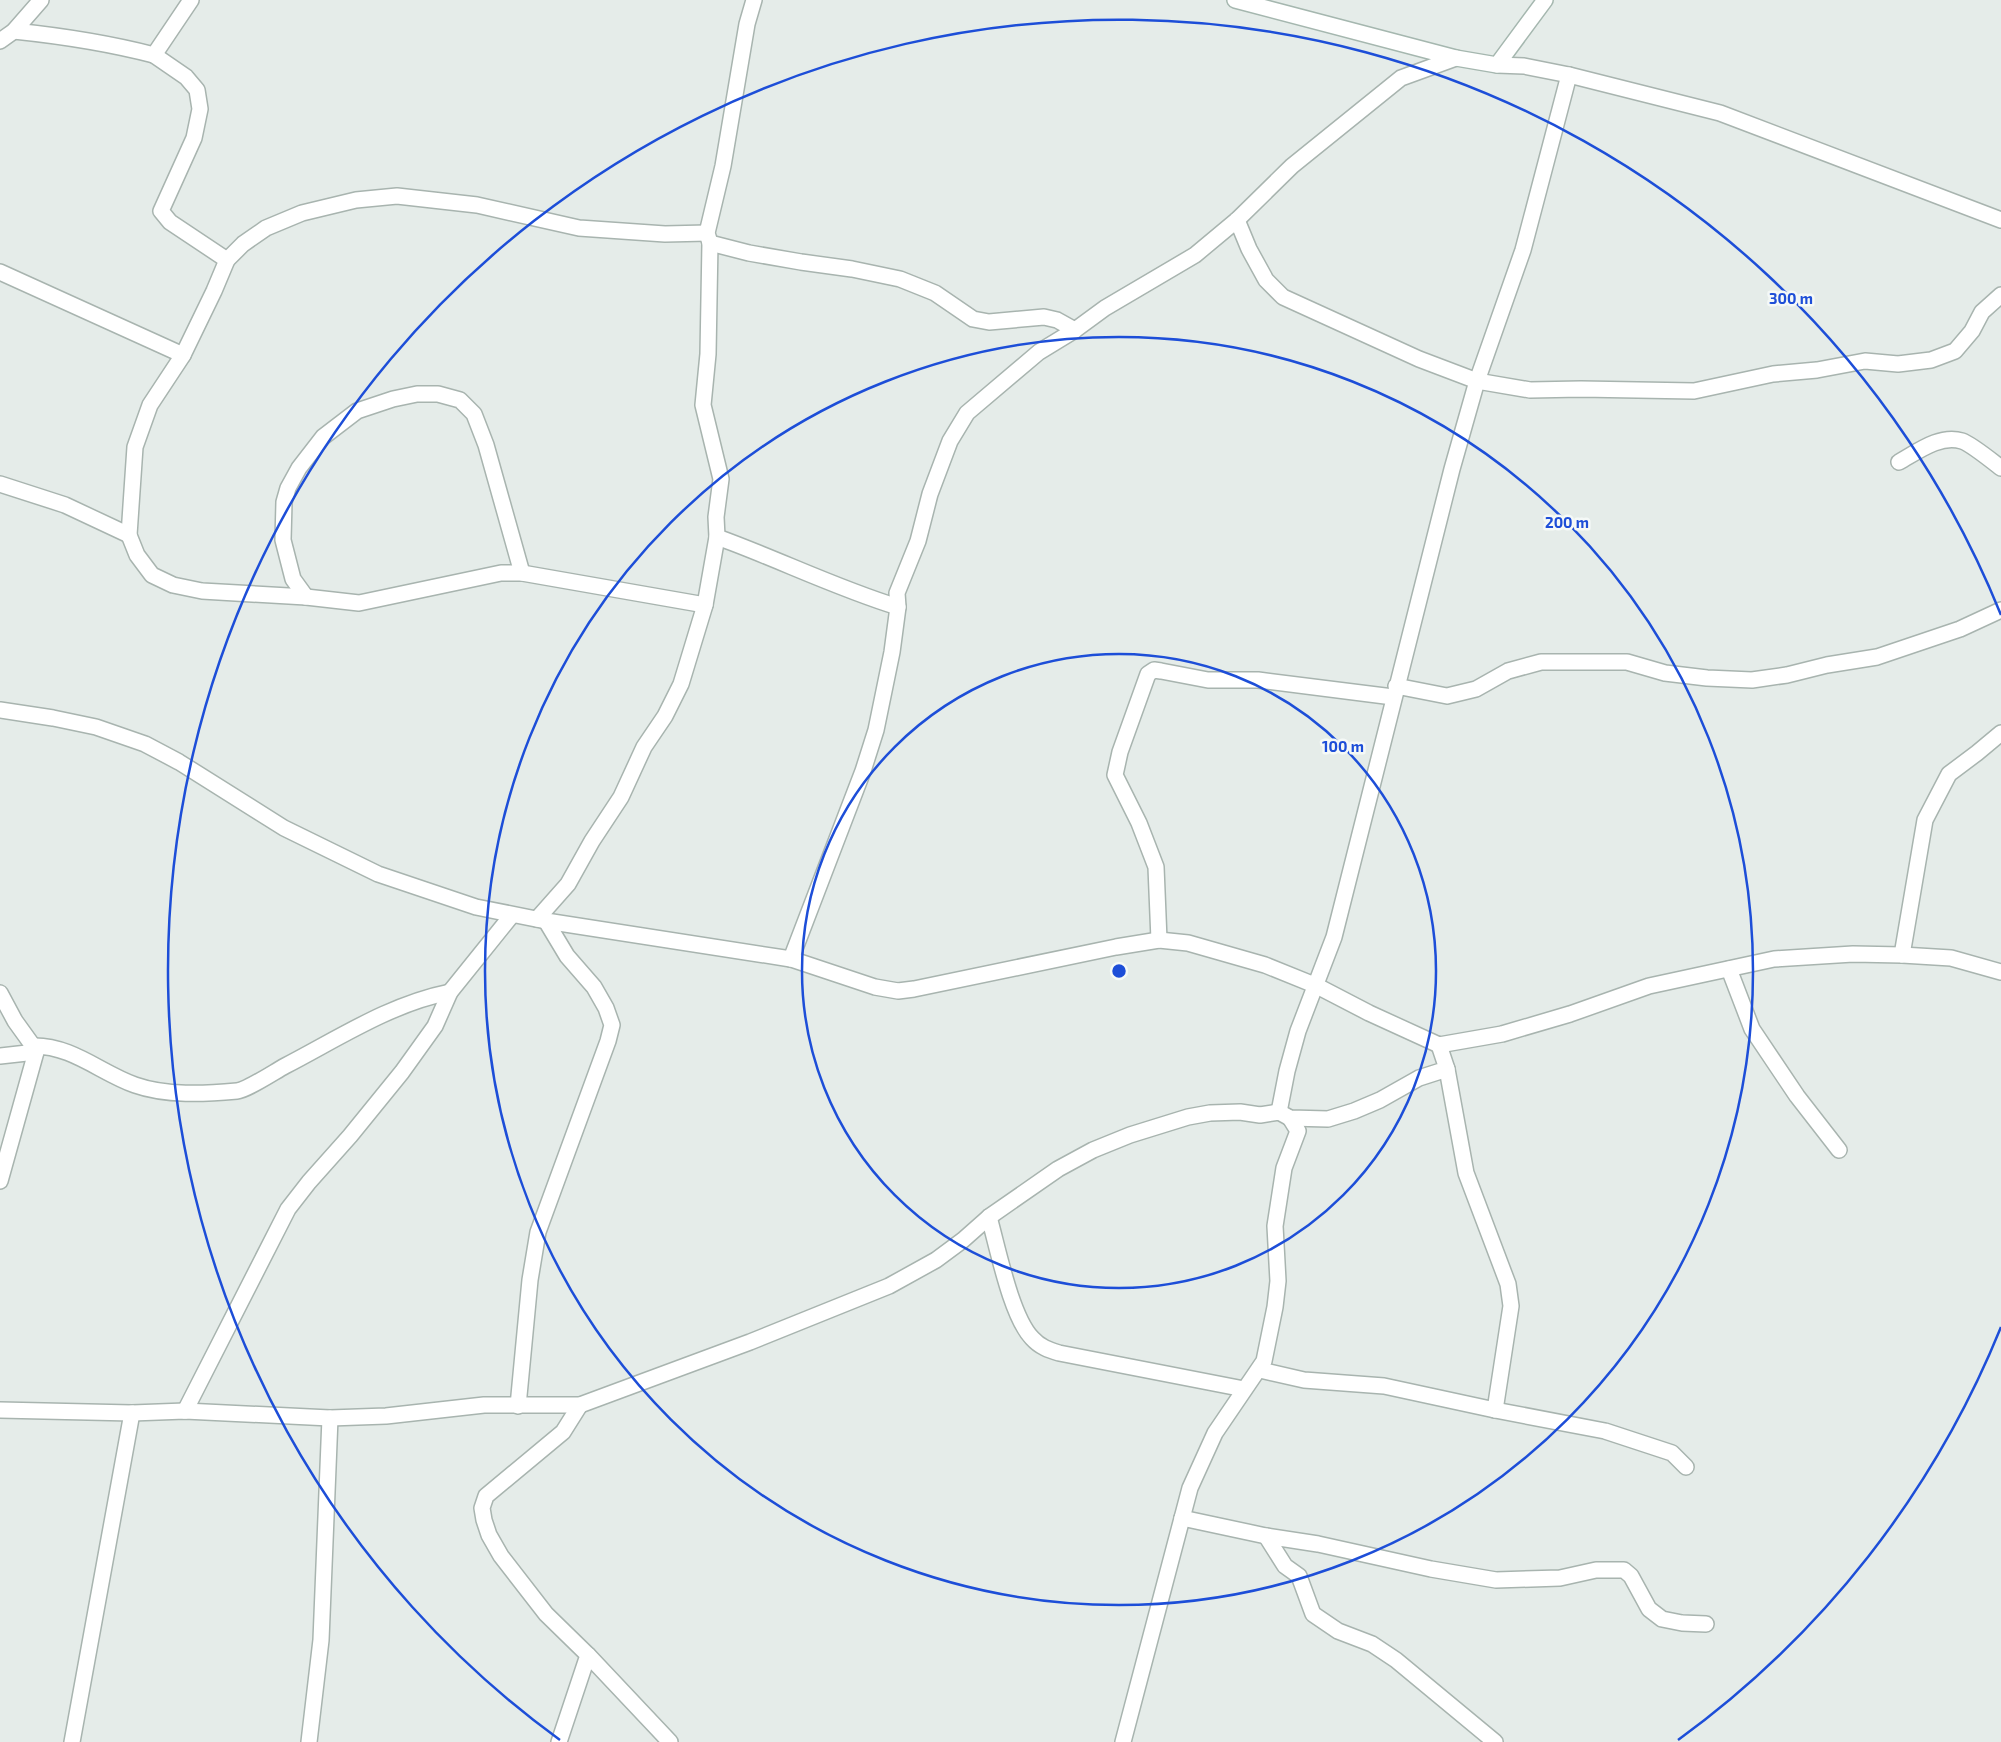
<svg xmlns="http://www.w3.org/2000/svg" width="2001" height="1742" font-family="'Exo 2',sans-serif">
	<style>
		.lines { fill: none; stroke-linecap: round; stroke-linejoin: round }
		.minor-casing { stroke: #a8b4af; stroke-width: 18 }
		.secondary-casing { stroke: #a5b7af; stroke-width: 18 }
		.minor { stroke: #fff; stroke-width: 15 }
		.secondary { stroke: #fff; stroke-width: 15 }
		.ring { fill: none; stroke: #1d4ed8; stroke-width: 2.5 }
		.centre { fill: #1d4ed8; stroke: #f5f9f7; stroke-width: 2.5 }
		.ring-label { font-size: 15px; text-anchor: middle; font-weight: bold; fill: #1d4ed8; stroke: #f5f9f7; stroke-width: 5; stroke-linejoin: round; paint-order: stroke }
	</style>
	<rect width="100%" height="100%" fill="#e5ece9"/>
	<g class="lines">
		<g class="minor-casing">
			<g id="minor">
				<path d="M14 31C62 36 108 43 154 55L191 0"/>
				<polyline points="0,41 14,31 41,0"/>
				<polyline points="154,55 186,77 197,90 200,109 194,138 161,211 170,222 227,260"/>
				<polyline points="1497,65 1524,66 1569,75 1720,113 2001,220"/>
				<polyline points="1237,220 1249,249 1266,280 1283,297 1419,359 1477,381 1530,390 1581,389 1694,391 1773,374 1817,370 1865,361 1898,364 1931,360 1955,351 1972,331 1982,312 2001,295"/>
				<polyline points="710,243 749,253 801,262 852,269 900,279 935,293 973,319 989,322 1044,317 1057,320 1075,330"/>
				<polyline points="0,272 183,355"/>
				<path d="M1899 462C1917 452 1940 434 1962 441 1971 444 1992 461 2001 468"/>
				<polyline points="0,484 65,505 129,535"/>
				<path d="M717 537C778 559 836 588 898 607"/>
				<polyline points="306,597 293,579 283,540 284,502 288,488 299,468 323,437 357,411 393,399 417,394 438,394 460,400 474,414 486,445 522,573"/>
				<polyline points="705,605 522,573 501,573 359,603 306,597 202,591 173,585 152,575 137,555 129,535 135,447 150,405 183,355 214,291 227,260 243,244 266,228 302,213 356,200 397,196 477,205 579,228 665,234 707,233"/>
				<polyline points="1396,686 1447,696 1476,689 1508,671 1541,662 1627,662 1665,673 1707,678 1752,680 1787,675 1827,665 1877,657 1960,629 2001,610"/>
				<polyline points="0,710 53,718 96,727 145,744 179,762 284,828 378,874 476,907 546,921 791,959 875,987 898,991 914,989 1116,947 1159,940 1188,943 1265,965 1317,986 1369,1013 1439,1045 1502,1034 1570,1014 1649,986 1774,959 1853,954 1902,955 1951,958 2001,972"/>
				<polyline points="537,919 568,884 592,841 621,797 644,747 665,716 681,684 705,605 717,537 716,517 721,479 703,405 708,354 710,243 707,233 723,166 747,24 754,0"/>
				<polyline points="1159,940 1156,867 1139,823 1115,775 1120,752 1148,674 1154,670 1161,671 1208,680 1258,680 1393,697"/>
				<polyline points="1902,955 1925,820 1949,774 1977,753 2001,733"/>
				<polyline points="791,959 863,771 876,730 892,652 898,607 897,593 918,541 930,494 950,441 967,413 1039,352 1075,330 1105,308 1195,255 1237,220 1292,166 1401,78 1456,58"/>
				<polyline points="1729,969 1752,1029 1797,1096 1839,1150"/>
				<polyline points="0,993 15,1021 33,1046"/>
				<path d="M0 1056 36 1052 33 1046C71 1045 101 1073 135 1085 166 1096 205 1094 237 1091 247 1090 274 1072 285 1066 339 1038 390 1004 450 992"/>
				<polyline points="1447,1069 1466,1173 1508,1284 1511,1306 1495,1410"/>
				<polyline points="1279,1112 1287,1071 1298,1031 1334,937 1452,469 1477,381 1523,250 1569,75"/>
				<polyline points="0,1181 36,1052"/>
				<path d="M989 1217C998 1249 1011 1316 1032 1338 1040 1347 1049 1350 1059 1353L1244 1389"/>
				<polyline points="1260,1370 1304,1380 1384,1386 1495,1410 1605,1431 1672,1453 1686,1467"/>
				<polyline points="518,1406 530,1280 538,1232 608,1041 612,1025 606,1008 594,987 567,956 546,921"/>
				<polyline points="0,1410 132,1413 185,1411 330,1418 386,1416 484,1405 580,1405 750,1342 889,1286 936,1260 963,1240 989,1217 1058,1169 1093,1150 1130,1135 1188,1117 1210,1113 1240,1112 1260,1115 1279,1112 1290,1118 1328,1119 1354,1111 1380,1100 1419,1078 1447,1069 1439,1045"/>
				<polyline points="185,1411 288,1209 309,1182 350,1136 402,1072 435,1026 450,992 512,915"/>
				<polyline points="1182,1518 1266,1536 1318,1544 1431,1569 1496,1580 1560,1578 1596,1570 1624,1570 1631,1576 1649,1609 1662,1619 1682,1623 1706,1624"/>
				<polyline points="1266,1536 1285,1566 1299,1576 1313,1614 1338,1631 1372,1644 1396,1660 1495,1742"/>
				<polyline points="588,1655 670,1742"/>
				<polyline points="72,1742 132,1413"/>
				<polyline points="309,1742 321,1640 330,1418"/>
				<polyline points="559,1742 588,1655 546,1614 501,1556 489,1535 484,1520 482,1508 486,1496 563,1432 580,1405"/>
				<polyline points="1123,1742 1190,1488 1215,1433 1264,1361 1275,1307 1278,1281 1275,1226 1284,1168 1298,1131 1290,1118"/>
			</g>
		</g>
		<g class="secondary-casing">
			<polyline id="secondary" points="1235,0 1456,58 1497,65 1545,0"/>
		</g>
		<use href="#minor" class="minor"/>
		<use href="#secondary" class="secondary"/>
	</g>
	<g class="ring">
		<circle cx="1119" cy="971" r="317"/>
		<circle cx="1119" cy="971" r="634"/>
		<path d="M2001 1327A951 951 0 0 1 1678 1740M560 1740A951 951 0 1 1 2001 615"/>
	</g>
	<circle cx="1119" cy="971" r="8" class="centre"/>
	<g class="ring-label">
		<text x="1791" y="304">300 m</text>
		<text x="1567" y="528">200 m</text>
		<text x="1343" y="752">100 m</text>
	</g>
</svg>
